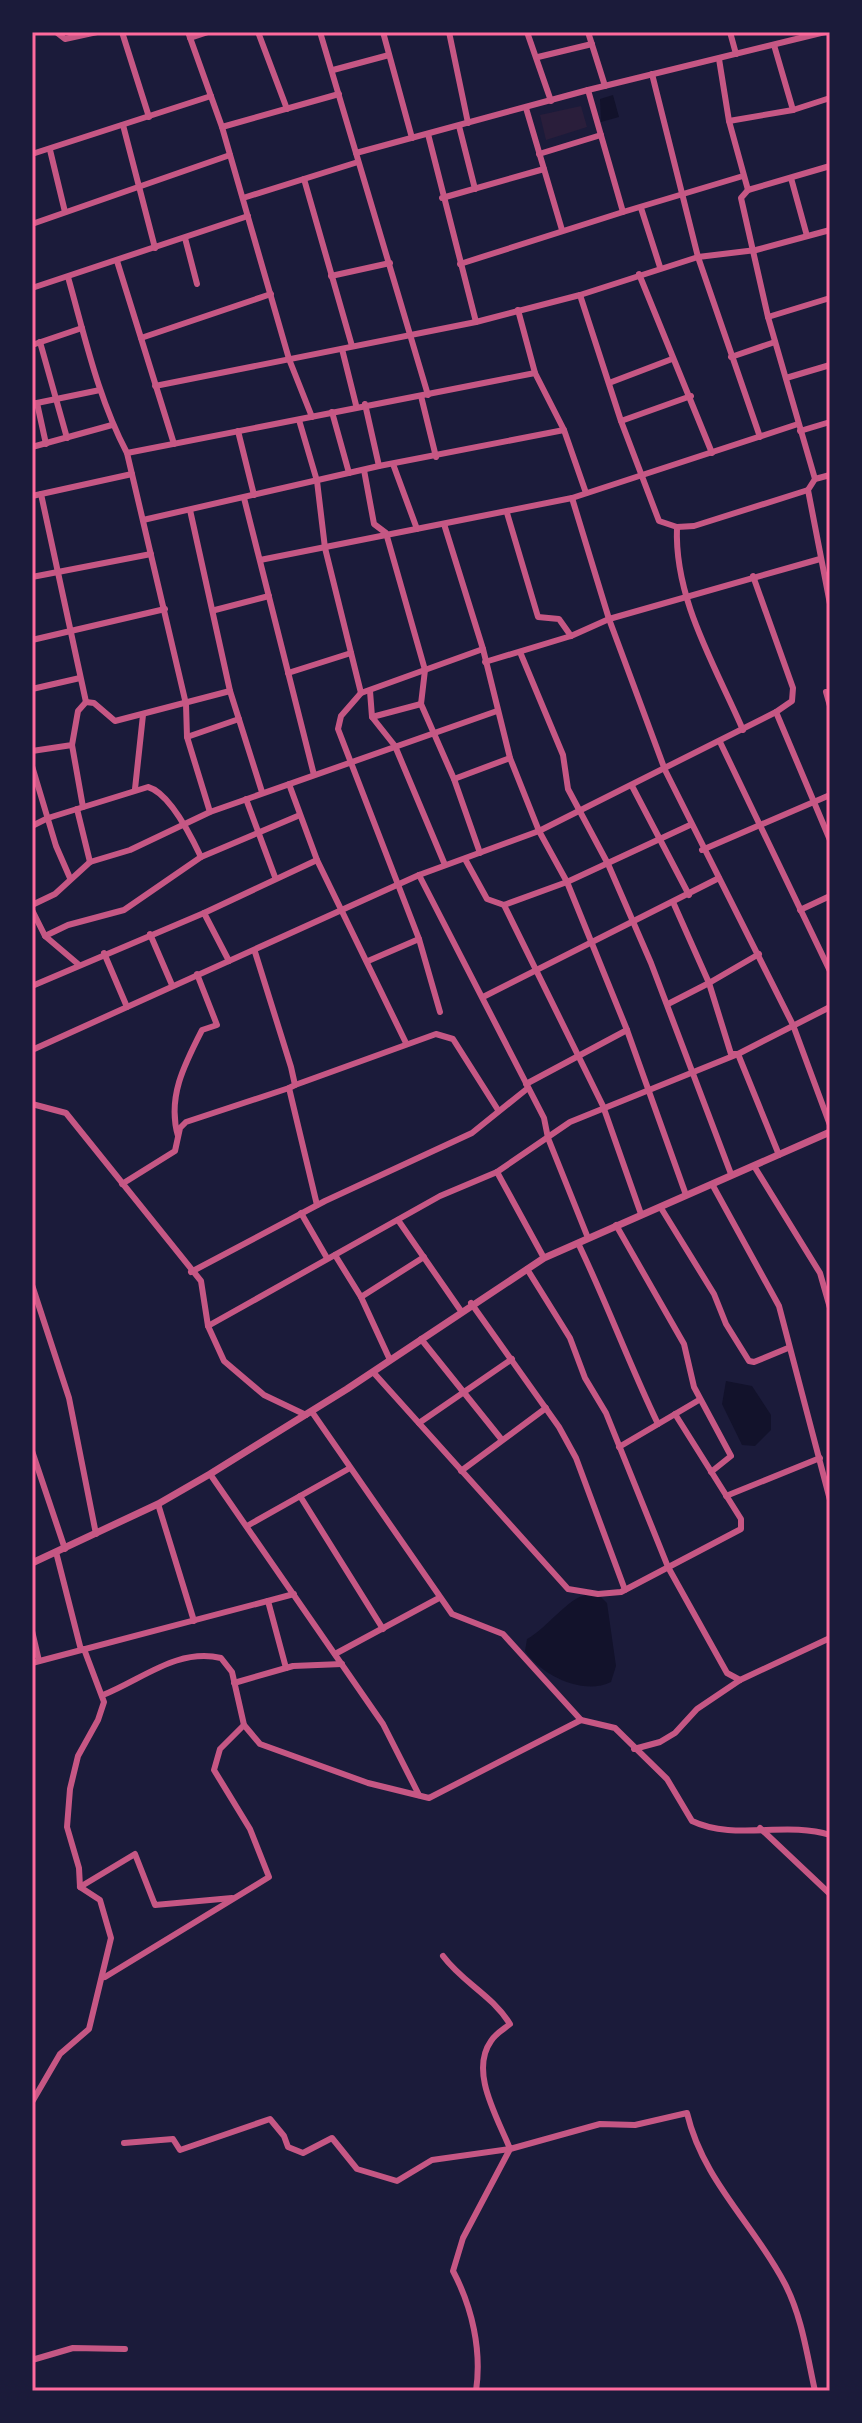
<svg xmlns="http://www.w3.org/2000/svg" width="862" height="2423" font-family="Figtree,sans-serif">
	<style>
		.green { fill: #2a1e3b }
		.water { fill: #12122b }
		.lines { fill: none; stroke-linecap: round; stroke-linejoin: round }
		.minor { stroke: #c65784; stroke-width: 6 }
		.tertiary { stroke: #c65784; stroke-width: 7 }
		.neatline { fill: none; stroke: #ff6b9d; stroke-width: 3 }
	</style>
	<rect width="100%" height="100%" fill="#1b1b3a"/>
	<polygon class="green" points="581,106 587,127 546,140 540,115"/>
	<g class="water">
		<polygon points="613,95 619,117 601,122 600,99"/>
		<polygon points="726,1381 752,1386 771,1415 771,1430 755,1446 742,1445 722,1404"/>
		<path d="M586 1595 601 1597 607 1603 616 1666 611 1682C583 1696 541 1675 525 1651L527 1639C546 1629 569 1597 586 1595Z"/>
	</g>
	<g class="lines">
		<g class="minor">
			<polyline points="56,32 65,39 97,32"/>
			<polyline points="122,32 149,117"/>
			<polyline points="188,32 222,127 289,359 312,417"/>
			<polyline points="258,32 287,109"/>
			<polyline points="320,32 428,395"/>
			<polyline points="383,32 412,138"/>
			<polyline points="449,32 468,123"/>
			<polyline points="527,32 551,101"/>
			<polyline points="588,32 605,86"/>
			<polyline points="730,32 736,54"/>
			<polyline points="190,38 208,32"/>
			<polyline points="774,45 793,110"/>
			<polyline points="538,57 592,44"/>
			<polyline points="719,59 729,121 748,190"/>
			<polyline points="333,70 389,55"/>
			<polyline points="652,74 698,257 760,437"/>
			<polyline points="588,90 623,212 743,176"/>
			<polyline points="526,108 562,230"/>
			<polyline points="729,121 793,110 830,98"/>
			<polyline points="123,125 155,248"/>
			<polyline points="459,126 475,189"/>
			<polyline points="222,127 339,94"/>
			<polyline points="428,134 476,322"/>
			<polyline points="50,150 65,212"/>
			<polyline points="356,153 588,90 825,32"/>
			<polyline points="32,154 211,96"/>
			<polyline points="539,154 601,135"/>
			<polyline points="791,178 807,236"/>
			<polyline points="304,179 352,346"/>
			<polyline points="243,198 358,162"/>
			<polyline points="442,198 544,169"/>
			<polyline points="641,208 660,267"/>
			<polyline points="32,224 230,155"/>
			<polyline points="185,238 197,284"/>
			<polyline points="117,261 174,444"/>
			<polyline points="460,264 623,212"/>
			<polyline points="639,274 712,453"/>
			<polyline points="331,276 390,263"/>
			<path d="M68 277C85 337 98 398 127 453L186 704 187 737 210 812"/>
			<polyline points="32,288 248,216"/>
			<polyline points="580,295 621,421 659,521 677,527 694,526 808,490"/>
			<polyline points="518,310 535,373 564,430 586,493"/>
			<polyline points="768,317 830,298"/>
			<polyline points="141,338 271,294"/>
			<polyline points="40,342 67,438"/>
			<polyline points="32,345 82,328"/>
			<polyline points="342,349 356,405"/>
			<polyline points="731,357 775,342"/>
			<polyline points="786,378 830,365"/>
			<polyline points="609,383 672,359"/>
			<polyline points="155,386 476,322 580,295 698,257 756,250 830,230"/>
			<polyline points="421,396 436,457"/>
			<polyline points="37,403 46,444"/>
			<polyline points="32,404 100,390"/>
			<polyline points="365,404 379,466"/>
			<polyline points="332,412 349,473"/>
			<polyline points="299,420 317,481 325,548 361,693"/>
			<polyline points="621,421 691,396"/>
			<polyline points="238,431 254,495"/>
			<polyline points="800,431 830,422"/>
			<polyline points="32,447 112,425"/>
			<polyline points="127,453 535,373"/>
			<polyline points="393,464 417,529"/>
			<polyline points="364,470 374,524 386,533 425,670 421,704 454,779 480,853"/>
			<polyline points="830,475 815,479 808,490 830,604"/>
			<polyline points="815,479 768,317 741,198 748,190 830,166"/>
			<polyline points="41,494 86,702"/>
			<polyline points="32,496 132,474"/>
			<polyline points="244,498 314,775"/>
			<polyline points="572,498 609,619 665,770 793,1025 830,1125"/>
			<polyline points="190,510 230,691 262,792"/>
			<polyline points="507,513 538,617 559,619 571,636"/>
			<polyline points="143,520 379,466 564,430"/>
			<polyline points="444,524 483,649 510,758 539,831 567,882 627,1030 686,1195"/>
			<path d="M677 527C674 599 715 665 743 730"/>
			<polyline points="260,560 572,498 798,424"/>
			<polyline points="32,577 151,554"/>
			<polyline points="215,610 269,596"/>
			<polyline points="32,640 165,609"/>
			<polyline points="520,652 563,755 568,789 608,864 651,963 731,1174"/>
			<polyline points="485,662 571,636 609,619 820,559"/>
			<polyline points="288,673 351,653"/>
			<polyline points="32,689 80,678"/>
			<polyline points="370,691 372,717 395,746 445,865"/>
			<polyline points="826,692 830,706"/>
			<polyline points="86,702 94,703 115,721 230,691"/>
			<polyline points="776,712 830,840"/>
			<polyline points="372,717 421,704"/>
			<polyline points="187,737 239,719"/>
			<polyline points="720,742 830,971"/>
			<polyline points="72,745 83,807"/>
			<polyline points="32,751 72,745 78,711 86,702"/>
			<polyline points="32,766 56,846 70,878"/>
			<polyline points="454,779 510,758"/>
			<polyline points="289,784 317,860 406,1043"/>
			<polyline points="632,786 689,895"/>
			<polyline points="135,789 143,715"/>
			<polyline points="246,799 275,877"/>
			<polyline points="77,809 90,862"/>
			<path d="M32 826 48 818 148 787C170 793 192 838 201 857"/>
			<polyline points="702,850 830,795"/>
			<polyline points="465,859 487,899 504,905 567,882 690,825"/>
			<polyline points="419,875 544,1118 548,1138 588,1238"/>
			<polyline points="673,902 709,983 759,954"/>
			<polyline points="32,905 55,894 90,862 130,850 210,812 497,711"/>
			<polyline points="504,905 603,1106 641,1214"/>
			<polyline points="32,910 45,936 78,964"/>
			<polyline points="800,910 830,896"/>
			<polyline points="204,913 229,961"/>
			<polyline points="150,934 172,985"/>
			<polyline points="45,936 68,925 124,910 201,857 300,815"/>
			<polyline points="255,952 291,1067 295,1085 289,1088 317,1205"/>
			<polyline points="104,953 127,1007"/>
			<polyline points="368,961 419,939"/>
			<polyline points="32,986 204,913 317,860"/>
			<polyline points="483,997 719,878"/>
			<polyline points="668,1004 709,983 731,1054 738,1054 779,1155"/>
			<polyline points="440,1012 419,939 338,729 341,716 361,693 483,649"/>
			<polyline points="32,1050 419,875 539,831 776,712 792,701 793,688 753,576"/>
			<polyline points="526,1084 627,1030"/>
			<polyline points="295,1085 436,1034 453,1039 498,1110"/>
			<polyline points="32,1104 66,1113 201,1281 208,1326 224,1361 264,1395 306,1415"/>
			<path d="M178 1136C167 1098 184 1065 202 1030L217 1025 197 974"/>
			<polyline points="754,1166 820,1273 830,1308"/>
			<polyline points="497,1172 544,1258"/>
			<polyline points="122,1184 175,1151 180,1128 186,1122 289,1088"/>
			<polyline points="712,1184 779,1306 830,1500"/>
			<polyline points="661,1208 714,1294 726,1324 749,1361 754,1362 788,1348"/>
			<polyline points="301,1213 327,1258"/>
			<polyline points="398,1220 461,1311"/>
			<polyline points="616,1225 684,1344 694,1387 731,1456 711,1472"/>
			<path d="M578 1243C607 1303 629 1364 658 1424"/>
			<polyline points="335,1255 361,1297 390,1360"/>
			<polyline points="527,1269 570,1338 585,1378 606,1413 668,1567 727,1673 740,1680"/>
			<polyline points="191,1272 325,1201 472,1133 528,1088"/>
			<polyline points="32,1285 69,1398 96,1534"/>
			<polyline points="361,1297 424,1257"/>
			<polyline points="471,1303 559,1427 576,1458 625,1590"/>
			<polyline points="208,1326 440,1196 497,1172 570,1122 738,1054 830,1007"/>
			<polyline points="421,1339 502,1440"/>
			<polyline points="373,1372 568,1589 598,1594 621,1592 741,1529 741,1519 675,1414"/>
			<path d="M312 1412 452 1614 503 1634 581 1720 615 1728 667 1779 692 1821C734 1841 786 1821 830 1835"/>
			<polyline points="419,1423 512,1359"/>
			<polyline points="619,1447 699,1400"/>
			<polyline points="32,1451 65,1549"/>
			<polyline points="461,1471 546,1408"/>
			<polyline points="210,1474 383,1724 419,1795"/>
			<polyline points="300,1496 383,1629"/>
			<polyline points="726,1496 820,1458"/>
			<polyline points="158,1504 194,1621"/>
			<polyline points="247,1526 350,1468"/>
			<polyline points="56,1552 81,1650"/>
			<polyline points="268,1601 286,1668"/>
			<polyline points="32,1631 39,1661"/>
			<polyline points="335,1654 439,1598"/>
			<polyline points="32,1663 294,1594"/>
			<polyline points="234,1683 293,1666 342,1664"/>
			<path d="M103 1695C143 1679 177 1648 221 1658L232 1672 244 1725 260 1744 368 1783 429 1798 581 1720"/>
			<polyline points="634,1749 660,1742 675,1733 697,1709 740,1680 830,1638"/>
			<polyline points="760,1828 830,1894"/>
			<polyline points="80,1887 135,1854 155,1905 232,1898"/>
			<path d="M443 1956C463 1983 491 1994 510 2024 504 2029 495 2034 491 2041 469 2072 498 2118 510 2149L600 2124 635 2125 687 2113C703 2181 754 2224 785 2284 802 2317 807 2355 815 2391"/>
			<polyline points="105,1977 269,1877 250,1829 214,1770 220,1749 244,1725"/>
			<polyline points="32,2102 60,2054 89,2029 111,1938 100,1900 80,1887 79,1868 67,1827 70,1789 78,1756 98,1720 104,1702 84,1649"/>
			<polyline points="124,2143 173,2139 180,2150 270,2119 284,2136 288,2147 303,2153 332,2138 357,2169 397,2181 432,2160 510,2149"/>
			<polyline points="32,2360 73,2348 125,2349"/>
			<path d="M476 2391C482 2350 472 2307 453 2271L463 2238 510 2149"/>
		</g>
		<polyline class="tertiary" points="32,1563 158,1504 210,1474 347,1389 544,1258 830,1132"/>
	</g>
	<rect width="862" height="2423" fill="none" stroke="#1b1b3a" stroke-width="68"/>
	<rect x="34" y="34" width="794" height="2355" class="neatline"/>
</svg>
